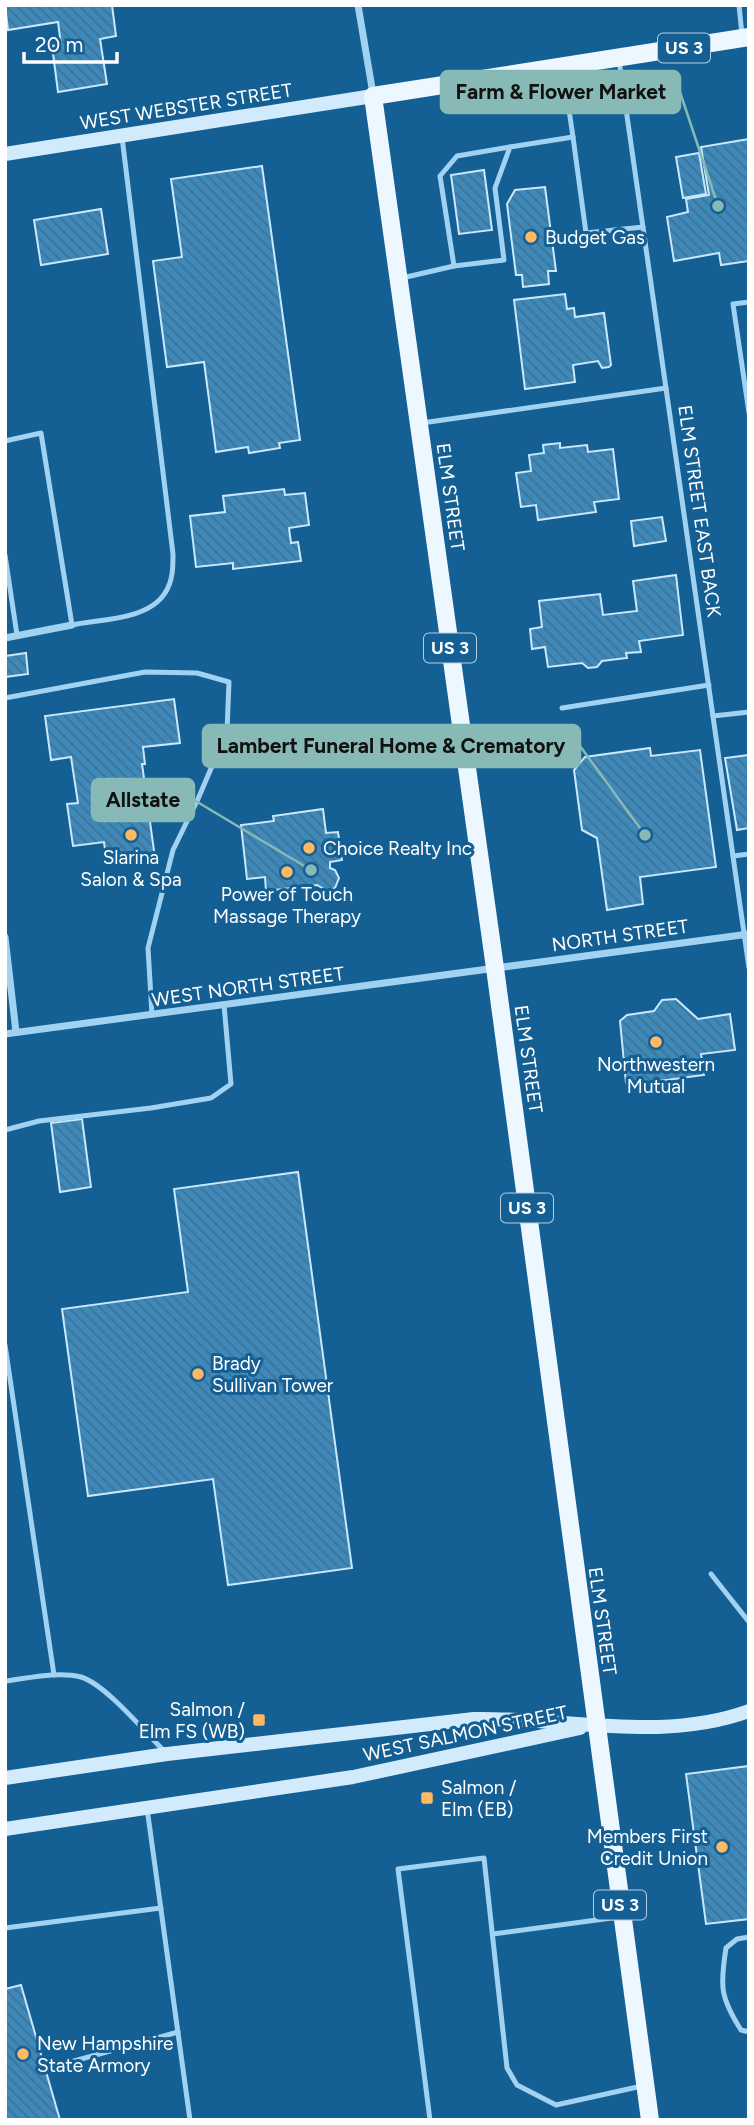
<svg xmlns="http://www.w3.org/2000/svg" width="754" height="2125" font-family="Figtree,sans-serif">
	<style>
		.building { fill: url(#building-back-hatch); stroke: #c9e8fc; stroke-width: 2 }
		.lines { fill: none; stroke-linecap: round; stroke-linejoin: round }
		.lane { stroke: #a2d2f2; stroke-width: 5 }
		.street { stroke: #a2d2f2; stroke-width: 7 }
		.secondary { stroke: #d1eafc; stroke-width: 14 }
		.primary { stroke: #edf7ff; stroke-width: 18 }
		.poi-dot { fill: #ffb963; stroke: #145f93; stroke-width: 2.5 }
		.labels { text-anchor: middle; stroke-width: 6; stroke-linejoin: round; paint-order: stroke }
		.shield { fill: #145f93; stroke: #b8cfdf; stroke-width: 2 }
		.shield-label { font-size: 18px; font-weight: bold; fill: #fff }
		.street-label { font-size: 19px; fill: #fff; stroke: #145f93 }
		.poi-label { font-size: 19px; fill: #fff; stroke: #145f93; text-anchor: start }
		.leader { fill: none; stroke: #87bab6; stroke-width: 2.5 }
		.callout-dot { fill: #87bab6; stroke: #145f93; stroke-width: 2.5 }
		.callout { fill: #87bab6; stroke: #87bab6; stroke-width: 2.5 }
		.callout-label { font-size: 21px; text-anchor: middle; font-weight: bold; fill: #111 }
	</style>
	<defs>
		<pattern id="building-back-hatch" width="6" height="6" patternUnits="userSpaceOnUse" patternTransform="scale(1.75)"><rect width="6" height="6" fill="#3d89bb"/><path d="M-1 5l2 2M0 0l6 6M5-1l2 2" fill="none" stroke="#43718f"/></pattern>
	</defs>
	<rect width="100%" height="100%" fill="#145f93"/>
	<g class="building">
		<polygon points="5,5 112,5 116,36 100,39 107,84 58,92 52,46 61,45 58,22 8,30"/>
		<polygon points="749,139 749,261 721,265 719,253 674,261 667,217 688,212 686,199 709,195 701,147"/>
		<polygon points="699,153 706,194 683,198 676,157"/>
		<polygon points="262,166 300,440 279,443 280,448 249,453 248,447 216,452 204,362 167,367 153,261 182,257 171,179"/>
		<polygon points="484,170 492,230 459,234 451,175"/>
		<polygon points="545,187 556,271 548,271 549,284 523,287 522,275 516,275 507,204 515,190"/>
		<polygon points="101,209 108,254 41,265 34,220"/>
		<polygon points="565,294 567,309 574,308 575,317 604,313 611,365 609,367 602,368 598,361 573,365 575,382 525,389 514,300"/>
		<polygon points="560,443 560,448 587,445 588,452 613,449 619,499 594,502 596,512 538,520 536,505 521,507 516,473 531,471 529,455 544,453 543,445"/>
		<polygon points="284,489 285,495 305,493 309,525 289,528 291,543 298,542 301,561 233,569 233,563 196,567 190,516 225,512 223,496"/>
		<polygon points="662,517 666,541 634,546 631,521"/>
		<polygon points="676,575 683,635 639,641 641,652 626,653 627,658 602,661 597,667 588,668 582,663 548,667 545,647 532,649 530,629 542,627 539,601 600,594 603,615 637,611 633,581"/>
		<polygon points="26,653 28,674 5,677 5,656"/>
		<polygon points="174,699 180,743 143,747 145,764 142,764 155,858 107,865 104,842 73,846 67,804 78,803 71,757 51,760 45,716"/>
		<polygon points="650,748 651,756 700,750 716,867 640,877 643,904 607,910 597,838 582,830 574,770 585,757"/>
		<polygon points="749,755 749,828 737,830 725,758"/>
		<polygon points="323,809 326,833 338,832 342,860 330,862 330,868 335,870 339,878 335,888 327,891 317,885 266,891 265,877 247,879 241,825 274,821 273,816"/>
		<polygon points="676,999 698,1019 730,1014 735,1050 701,1054 704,1075 644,1083 644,1081 626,1083 620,1021 627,1015 654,1011 662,1000"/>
		<polygon points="82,1119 91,1187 60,1192 51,1123"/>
		<polygon points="298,1172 352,1568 228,1585 213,1479 88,1496 62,1309 188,1292 174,1189"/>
		<polygon points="749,1766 749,1919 706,1924 686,1774"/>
		<polygon points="21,1985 60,2120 5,2120 5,1989"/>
	</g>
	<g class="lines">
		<g class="lane">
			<polyline points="739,5 742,35"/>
			<polyline points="619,60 749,968"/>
			<polyline points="573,137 586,233 643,227"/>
			<polyline points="454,266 440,176 457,156 510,147"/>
			<polyline points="402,278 454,266 504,260 495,188 510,147 573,137 563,70"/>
			<polyline points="749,302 733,304 749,413"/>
			<polyline points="422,423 666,388"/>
			<path d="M5 441 41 433 72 625C101 619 148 620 165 593 173 581 173 567 173 554L122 137"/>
			<polyline points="5,555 17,635"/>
			<polyline points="5,698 145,672 197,673 229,682 227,731 198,799 173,850 148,948 152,1015"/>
			<polyline points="562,708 709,685"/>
			<polyline points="713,716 749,712"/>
			<polyline points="733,856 749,854"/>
			<polyline points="5,1130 39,1121 151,1108 211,1098 231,1084 224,1005"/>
			<polyline points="5,1345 54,1675"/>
			<polyline points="711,1574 749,1622"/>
			<path d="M5 1681C29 1678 58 1671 81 1677 105 1684 145 1732 165 1752"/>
			<polyline points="147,1808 190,2120"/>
			<polyline points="5,1928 161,1908"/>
			<polyline points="493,1934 619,1917"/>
			<path d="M749 1937 737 1939 726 1948C720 1986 720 1997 741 2030L749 2032"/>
			<polyline points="67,2063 178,2032"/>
			<polyline points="430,2120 398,1869 484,1858 507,2068 517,2085 556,2105 642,2086"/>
		</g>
		<g class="street">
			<polyline points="358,5 373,94"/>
			<polyline points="5,638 72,625"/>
			<polyline points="5,937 16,1032"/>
			<polyline points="5,1034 749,934"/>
		</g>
		<g class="secondary">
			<polyline points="5,154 373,96"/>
			<path d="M5 1778 167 1754 474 1719C565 1717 661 1743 749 1711"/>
			<polyline points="5,1829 353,1777 580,1728"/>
		</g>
		<polyline class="primary" points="650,2120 495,968 373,96 749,37"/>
	</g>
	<g class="poi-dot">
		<circle cx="531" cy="237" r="7"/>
		<circle cx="131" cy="835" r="7"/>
		<circle cx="309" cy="848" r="7"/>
		<circle cx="287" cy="872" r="7"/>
		<circle cx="656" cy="1042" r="7"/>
		<circle cx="198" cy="1374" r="7"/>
		<rect x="252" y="1713" width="14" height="14" rx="3.5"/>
		<rect x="420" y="1791" width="14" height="14" rx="3.5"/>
		<circle cx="722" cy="1847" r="7"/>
		<circle cx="23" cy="2054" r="7"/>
	</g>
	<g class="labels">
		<g class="shield">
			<rect x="658" y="33.5" width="52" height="29" rx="5"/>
			<rect x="424" y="633.5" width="52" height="29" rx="5"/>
			<rect x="501" y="1193.5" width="52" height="29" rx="5"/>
			<rect x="594" y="1890.5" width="52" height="29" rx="5"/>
		</g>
		<g class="shield-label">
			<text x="684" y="54">US 3</text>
			<text x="450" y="654">US 3</text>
			<text x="527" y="1214">US 3</text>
			<text x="620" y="1911">US 3</text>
		</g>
		<g class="street-label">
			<text transform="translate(186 106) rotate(-9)" y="7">WEST WEBSTER STREET</text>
			<text transform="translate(451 497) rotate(82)" y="7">ELM STREET</text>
			<text transform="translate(700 511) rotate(82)" y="7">ELM STREET EAST BACK</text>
			<text transform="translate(620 935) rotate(-8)" y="7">NORTH STREET</text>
			<text transform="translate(248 986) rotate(-8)" y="7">WEST NORTH STREET</text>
			<text transform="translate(529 1059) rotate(82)" y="7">ELM STREET</text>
			<text transform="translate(603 1621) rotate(82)" y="7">ELM STREET</text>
			<text transform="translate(465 1733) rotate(-12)" y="7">WEST SALMON STREET</text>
		</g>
		<g class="poi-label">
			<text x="545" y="244">Budget Gas</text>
			<text x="323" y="855">Choice Realty Inc</text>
			<text x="131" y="864" text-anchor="middle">Slarina<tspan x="131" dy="22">Salon &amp; Spa</tspan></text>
			<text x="287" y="901" text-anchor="middle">Power of Touch<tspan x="287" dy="22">Massage Therapy</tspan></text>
			<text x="656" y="1071" text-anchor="middle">Northwestern<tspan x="656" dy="22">Mutual</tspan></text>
			<text x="212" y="1370">Brady<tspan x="212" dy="22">Sullivan Tower</tspan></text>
			<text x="245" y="1716" text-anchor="end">Salmon /<tspan x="245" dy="22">Elm FS (WB)</tspan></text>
			<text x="441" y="1794">Salmon /<tspan x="441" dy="22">Elm (EB)</tspan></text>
			<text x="708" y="1843" text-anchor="end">Members First<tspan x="708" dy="22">Credit Union</tspan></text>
			<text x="37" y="2050">New Hampshire<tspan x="37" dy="22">State Armory</tspan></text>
		</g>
	</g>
	<path class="leader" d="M718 206L680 92M645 835L580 746M311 870L194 800"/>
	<g class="callout-dot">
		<circle cx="718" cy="206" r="7"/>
		<circle cx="645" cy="835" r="7"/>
		<circle cx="311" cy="870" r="7"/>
	</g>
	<g class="callout">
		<rect x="441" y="71" width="239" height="42" rx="7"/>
		<rect x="203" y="725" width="377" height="42" rx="7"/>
		<rect x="92" y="779" width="102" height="42" rx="7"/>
	</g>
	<g class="callout-label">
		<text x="561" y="99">Farm &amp; Flower Market</text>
		<text x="391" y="753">Lambert Funeral Home &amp; Crematory</text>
		<text x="143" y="807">Allstate</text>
	</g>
	<rect width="754" height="2125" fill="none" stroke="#ffffff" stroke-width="14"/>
	<path d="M24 52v10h93v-10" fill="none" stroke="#ffffff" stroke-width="3.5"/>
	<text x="35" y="52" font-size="21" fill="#ffffff" stroke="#145f93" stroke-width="5" paint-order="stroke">20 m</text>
</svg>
